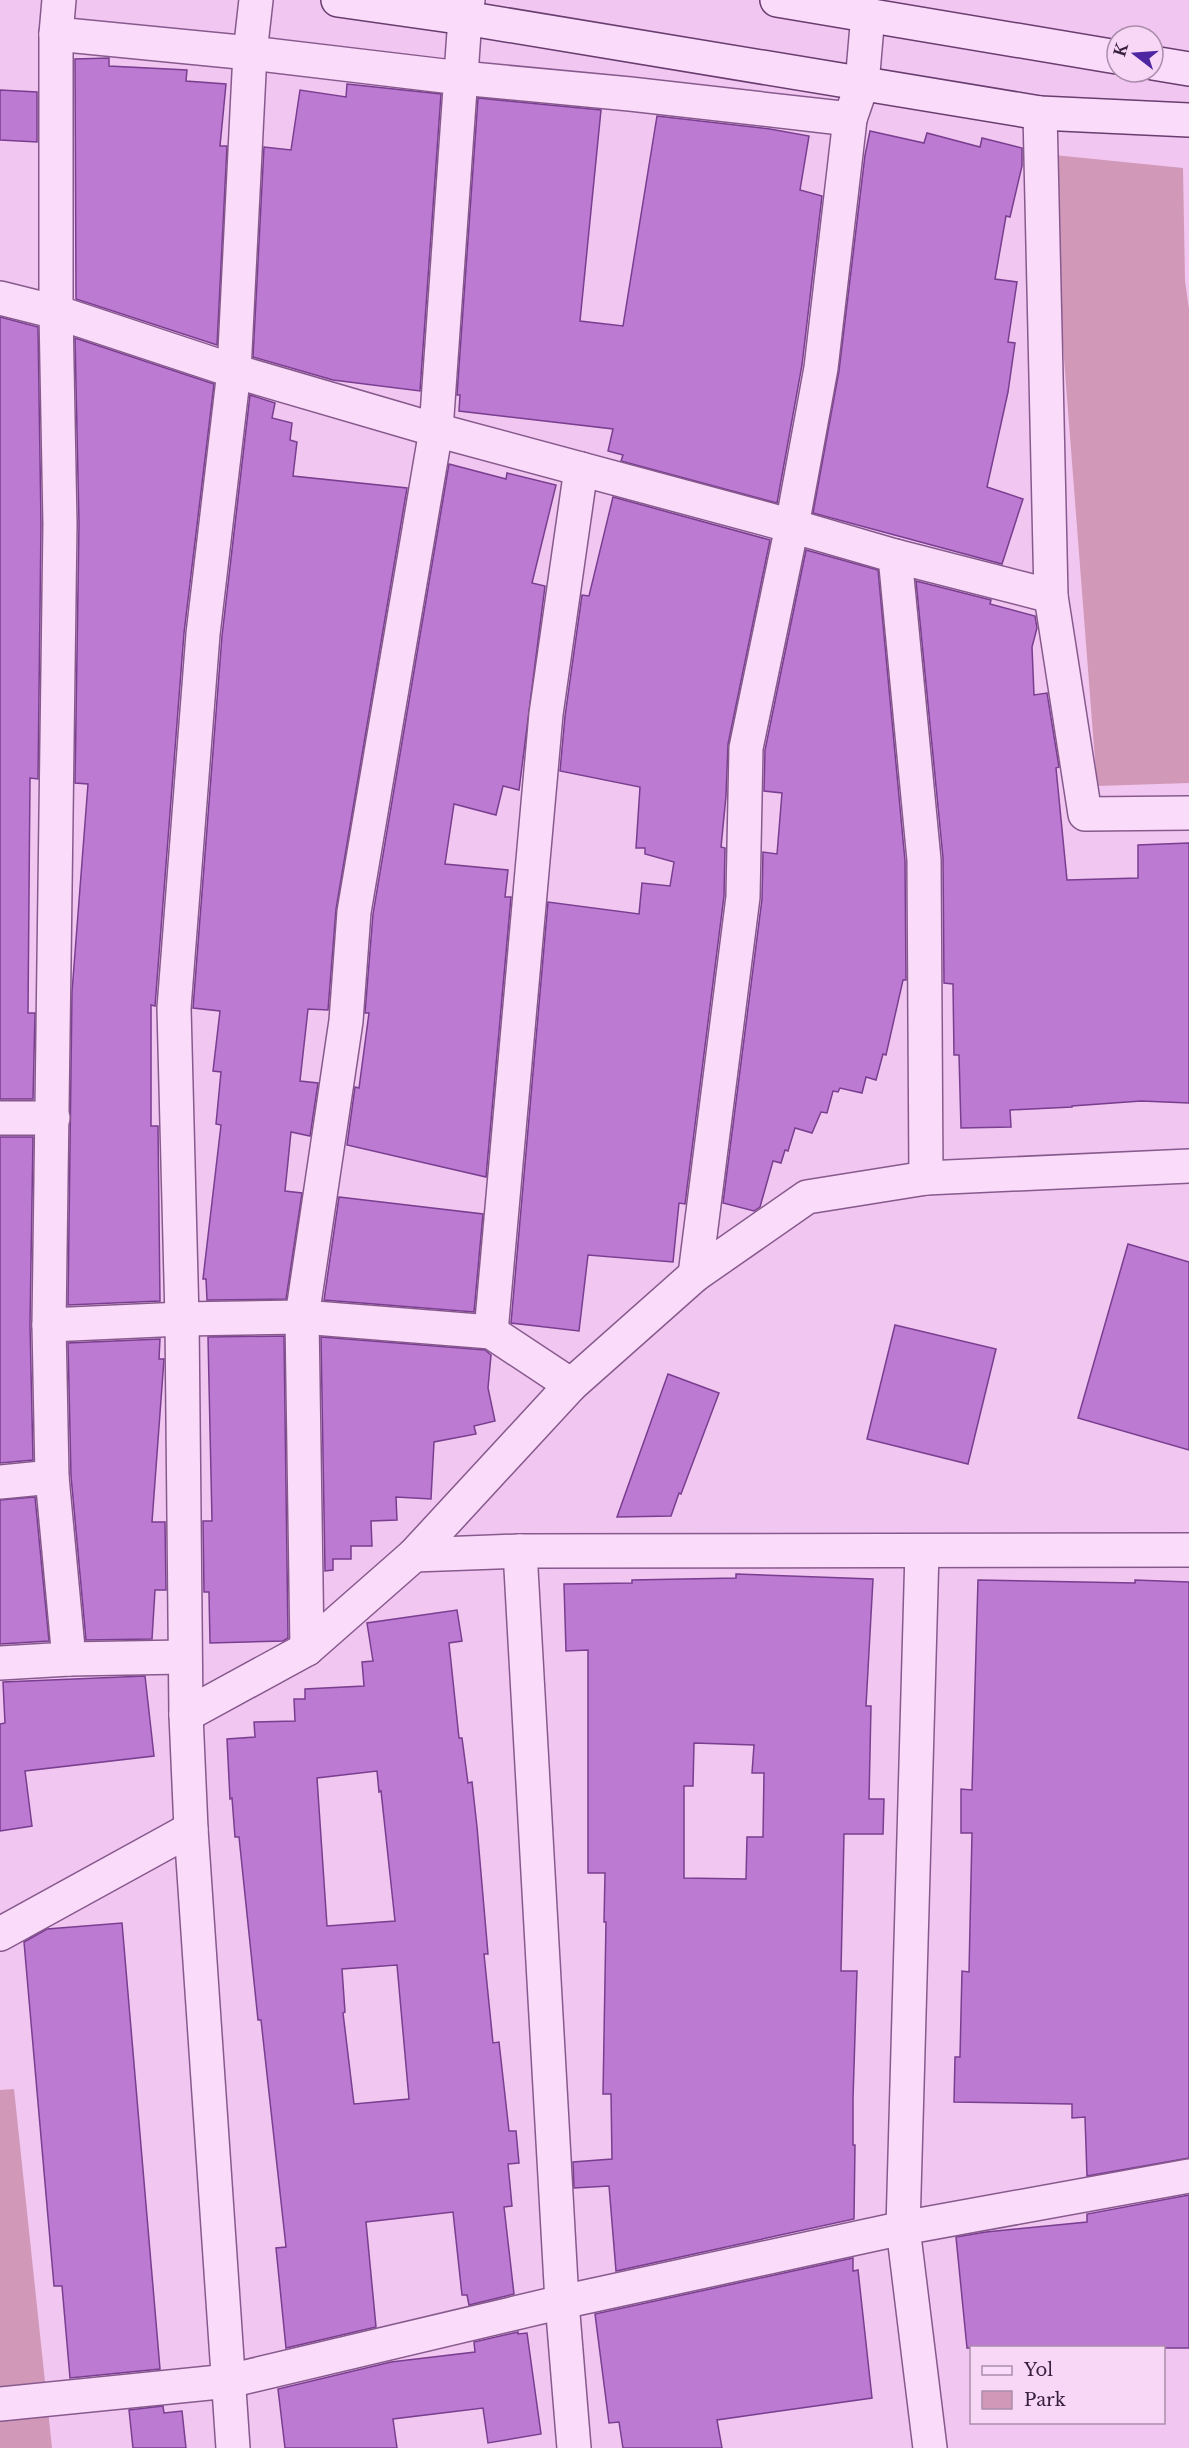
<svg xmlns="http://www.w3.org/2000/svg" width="1189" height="2448" font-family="'Libre Baskerville',serif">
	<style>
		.green { fill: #d199b7 }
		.building { fill: #bc7ad2; stroke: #793e8f; stroke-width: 1.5; fill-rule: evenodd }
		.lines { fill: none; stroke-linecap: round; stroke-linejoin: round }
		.street-casing { stroke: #875a8e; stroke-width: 36 }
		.secondary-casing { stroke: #683d70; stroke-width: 36 }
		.street { stroke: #fbdbfa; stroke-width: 33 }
		.secondary { stroke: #fbdbfa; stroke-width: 33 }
	</style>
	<rect width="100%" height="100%" fill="#f1c6f0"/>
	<g class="green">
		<polygon points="1054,155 1183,168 1185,281 1189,309 1189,783 1097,786 1058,281"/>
		<polygon points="14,2089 52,2448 0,2448 0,2090"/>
	</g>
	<g class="building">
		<polygon points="109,58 109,66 187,70 186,81 226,84 220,146 227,146 217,345 76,299 75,59"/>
		<polygon points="347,84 441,94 420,391 333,380 253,357 264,147 291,150 300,90 346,97"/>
		<polygon points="0,90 37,92 37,142 0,140"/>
		<polygon points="478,98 601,110 580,321 623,326 657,116 770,129 809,136 800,190 822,196 802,365 777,503 621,461 623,455 608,451 613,429 459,411 460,395 457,395"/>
		<polygon points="870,131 924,143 927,133 980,147 982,138 1022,148 1022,166 1010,217 1006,216 995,279 1017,282 1008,342 1015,343 1008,392 987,487 1023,499 1002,564 813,513 839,371 865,155"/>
		<polygon points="0,317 38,327 41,524 38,779 30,778 28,1013 35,1013 33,1099 0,1099"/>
		<polygon points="75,338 214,384 184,633 155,1006 151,1005 151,1126 158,1126 160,1301 68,1305 72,992 88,784 75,783 79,524"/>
		<polygon points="250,395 275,403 272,418 292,423 290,440 297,442 293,476 407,488 336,909 328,1010 308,1009 300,1081 318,1083 310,1136 291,1132 285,1191 302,1193 286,1299 207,1300 206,1279 203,1279 221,1125 216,1124 221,1072 213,1071 220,1011 193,1008 222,636"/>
		<polygon points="449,464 506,479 507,473 556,485 532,583 545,586 519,790 503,786 496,815 454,804 445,864 508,870 505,897 511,897 486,1177 347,1145 355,1087 359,1088 369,1013 365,1013 373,914"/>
		<polygon points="613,497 770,540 728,744 726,796 721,847 725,848 724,896 685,1204 679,1203 673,1262 588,1255 579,1331 511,1323 548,902 639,914 642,883 670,886 674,862 645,854 645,848 636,848 640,787 560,771 565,716 582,595 589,596"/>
		<polygon points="806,550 878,570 905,861 906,980 903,980 886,1055 883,1054 876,1080 866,1077 862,1093 840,1088 838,1092 833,1091 827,1113 821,1112 812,1133 795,1128 788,1151 785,1150 781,1163 773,1161 760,1207 754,1211 723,1203 762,899 763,852 777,854 782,793 764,791 765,750"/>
		<polygon points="916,581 991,600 990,604 1035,616 1037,628 1032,647 1034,695 1047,693 1059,767 1056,768 1067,880 1138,878 1138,845 1189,843 1189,1103 1141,1101 1072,1106 1072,1107 1010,1110 1011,1127 961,1128 959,1055 954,1055 953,984 944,983 943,858"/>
		<polygon points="0,1137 33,1137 30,1325 33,1460 0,1463"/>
		<polygon points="339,1197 483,1214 474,1312 324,1300"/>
		<polygon points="1128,1244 1189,1262 1189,1450 1078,1418"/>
		<polygon points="895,1325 996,1349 968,1464 867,1439"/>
		<polygon points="284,1336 288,1638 283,1641 210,1643 209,1592 204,1592 203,1521 212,1521 208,1337"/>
		<polygon points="321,1337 485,1350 491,1355 488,1388 495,1421 474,1426 476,1434 434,1442 431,1499 396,1497 397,1520 371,1521 372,1546 351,1546 351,1559 333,1559 333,1570 325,1571"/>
		<polygon points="160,1339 159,1359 164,1359 152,1522 165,1522 166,1590 155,1590 152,1639 86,1640 71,1476 68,1343"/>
		<polygon points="668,1374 719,1393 681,1494 679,1493 671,1516 617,1517"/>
		<polygon points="35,1497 49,1641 0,1644 0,1500"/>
		<path d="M736 1574 873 1579 866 1706H871L869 1799H884L883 1834H844L841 1971H857L853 2099V2145H855L854 2219 616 2271 609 2186 574 2188 573 2162 612 2159 611 2094H603L606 1922H604L605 1873H588V1650L566 1651 564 1584 632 1583V1580L736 1578ZM694 1743 754 1745 752 1773H764L763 1837H747L746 1879 684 1878V1786H693Z"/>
		<polygon points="978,1580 1135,1583 1135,1580 1189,1582 1189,2158 1087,2176 1085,2117 1072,2118 1072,2104 954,2102 955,2057 960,2057 962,1971 969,1972 972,1833 961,1833 961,1789 972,1790"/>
		<path d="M457 1610 462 1641 449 1643 459 1738H462L468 1783 472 1782 477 1827 488 1954H484L493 2043 499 2042 509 2131H516L519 2163 508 2164 512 2206 504 2207 514 2294 469 2305 467 2295H462L453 2212 366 2222 376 2327 286 2348 276 2248 286 2247 261 2020H258L239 1837H235L232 1798 230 1799 227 1739 255 1737 254 1722 295 1721 294 1699H305V1689L364 1686 362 1662 373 1661 367 1623ZM377 1771 379 1792 381 1791 395 1921 327 1926 317 1778ZM397 1965 409 2099 354 2104 343 2013 345 2012 342 1969Z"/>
		<polygon points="145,1676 154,1756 25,1771 32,1826 0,1831 0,1724 5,1723 3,1682"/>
		<polygon points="122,1923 160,2369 70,2378 62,2286 54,2286 24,1942 47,1929"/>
		<polygon points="1189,2195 1189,2348 967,2348 956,2237 986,2232 1087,2222 1087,2214"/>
		<polygon points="853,2258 853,2271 858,2270 872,2398 717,2420 722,2448 623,2448 619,2422 609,2423 595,2314"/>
		<polygon points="518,2332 518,2334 527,2333 541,2434 488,2443 483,2408 393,2419 397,2448 285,2448 278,2389 391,2362 475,2352 474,2342"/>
		<polygon points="163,2406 164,2413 182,2411 186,2448 133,2448 129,2410"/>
	</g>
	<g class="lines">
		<g class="street-casing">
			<g id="street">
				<polyline points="59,0 56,34 56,312 60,524 49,1325 52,1477 69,1659"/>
				<polyline points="56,34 250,53 461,78 630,94 850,119"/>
				<polyline points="1040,113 1051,596 1085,814 1189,813"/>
				<polyline points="0,298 56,312 234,371 436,430 792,526 895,556 1051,596"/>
				<polyline points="895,556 924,860 926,1178"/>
				<polyline points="0,1118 53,1118"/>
				<polyline points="695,1275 743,897 746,748 792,526 821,368 850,119 862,84 868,14"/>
				<polyline points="49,1325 182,1319 302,1317 491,1332 571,1385"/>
				<polyline points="491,1332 546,714 581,469"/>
				<polyline points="0,1482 52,1477"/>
				<polyline points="520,1551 562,2302 574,2448"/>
				<polyline points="922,1551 903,2228 930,2448"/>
				<polyline points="414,1555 520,1551 1189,1550"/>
				<polyline points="307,1649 302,1317 346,1021 354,912 436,430 465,18 468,0"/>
				<polyline points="0,1663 69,1659 184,1657"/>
				<polyline points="186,1715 307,1649 414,1555 571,1385 695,1275 807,1197 926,1178 1189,1166"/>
				<polyline points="0,1934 191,1829"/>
				<polyline points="0,2404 229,2381 562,2302 903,2228 1189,2176"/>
				<polyline points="233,2448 191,1829 186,1715 182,1319 174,1008 203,634 234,371 250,53 256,0"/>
			</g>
		</g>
		<g class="secondary-casing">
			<g id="secondary">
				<polyline points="338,0 465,18 1040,113 1189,120"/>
				<polyline points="777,0 1117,57"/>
				<polyline points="1153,63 1189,69"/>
			</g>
		</g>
		<use href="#street" class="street"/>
		<use href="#secondary" class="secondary"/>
	</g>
	<rect x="970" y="2346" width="195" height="78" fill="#f8d7f6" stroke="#ab8dac" stroke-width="1.5"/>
	<rect x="982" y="2366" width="30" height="9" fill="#fbdbfa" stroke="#ab8dac" stroke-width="1.5"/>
	<text x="1024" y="2376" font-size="18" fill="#381f3e">Yol</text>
	<rect x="982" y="2391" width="30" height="18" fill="#d199b7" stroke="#ab8dac" stroke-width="1.5"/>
	<text x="1024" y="2406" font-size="18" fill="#381f3e">Park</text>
	<g transform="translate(1135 54) rotate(287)"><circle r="28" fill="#f8d7f6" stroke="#ab8dac" stroke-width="1.5"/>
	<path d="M0-4.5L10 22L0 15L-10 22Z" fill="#4e26a2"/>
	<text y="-9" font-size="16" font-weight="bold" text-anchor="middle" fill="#381f3e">K</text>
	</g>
</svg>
